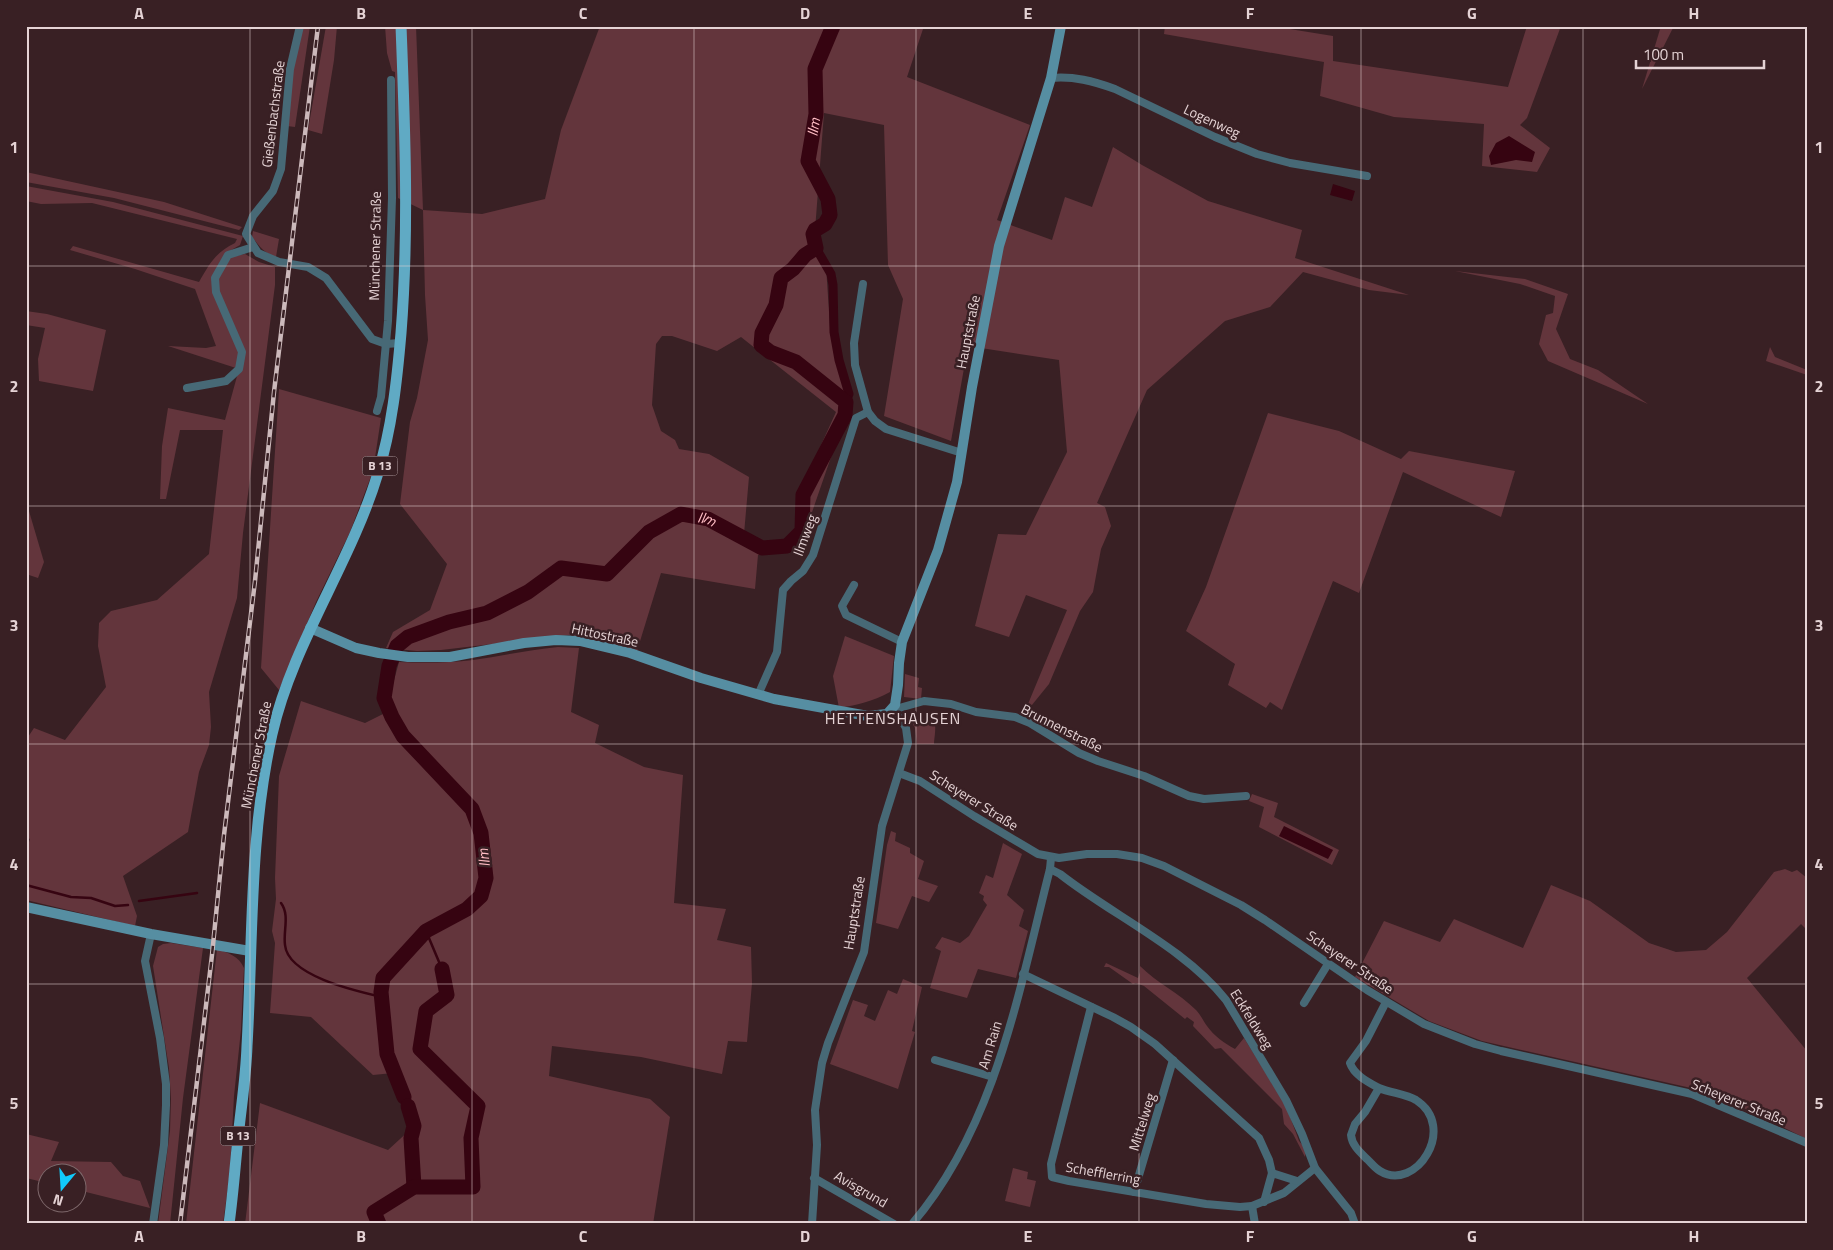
<svg xmlns="http://www.w3.org/2000/svg" width="1833" height="1250" font-family="'Titillium Web',sans-serif">
	<style>
		.green { fill: #63353c; fill-rule: evenodd }
		.water { fill: #360411 }
		.lines { fill: none; stroke-linecap: round; stroke-linejoin: round }
		.stream { stroke: #360411; stroke-width: 2.5 }
		.canal { stroke: #360411; stroke-width: 9 }
		.river { stroke: #360411; stroke-width: 15 }
		.street { stroke: #476976; stroke-width: 8 }
		.secondary { stroke: #568ea2; stroke-width: 10 }
		.primary { stroke: #60aac4; stroke-width: 11 }
		.rail-casing { stroke: #ccb9bb; stroke-width: 4.5 }
		.rail { stroke: #392024; stroke-width: 2.5; stroke-dasharray: 8; stroke-linecap: butt }
		.grid { fill: none; stroke: #e5d3d5; stroke-width: 1; stroke-opacity: 0.55 }
		.labels { text-anchor: middle; stroke-width: 5; stroke-linejoin: round; paint-order: stroke }
		.shield { fill: #392024; stroke: #b19da0; stroke-width: 1 }
		.shield-label { font-size: 12px; font-weight: bold; fill: #e5d3d5 }
		.street-label { font-size: 14px; fill: #e5d3d5; stroke: #392024 }
		.water-label { font-size: 15px; font-style: italic; fill: #ffbdc4; stroke: #392024 }
		.quarter-label { font-size: 16px; letter-spacing: 1px; fill: #e5d3d5; stroke: #392024 }
		.neatline { fill: none; stroke: #e5d3d5; stroke-width: 2 }
		.grid-label { font-size: 16px; text-anchor: middle; font-weight: bold; fill: #e5d3d5 }
	</style>
	<rect width="100%" height="100%" fill="#392024"/>
	<g class="green">
		<polygon points="302,26 310,26 295,127 287,126 293,65"/>
		<polygon points="326,26 337,26 334,60 322,134 308,130"/>
		<path d="M385 26H416L423 210 482 214 545 199 561 130 600 26H924L907 77 1030 125 997 220 1052 240 1065 197 1092 207 1113 147 1142 165 1208 201 1302 230 1295 258 1409 295 1369 290 1303 272 1270 307 1225 321 1147 390 1097 503 1105 507 1111 526 1101 549 1093 592 1080 611 1049 684 1023 716 1067 610 1026 595 1009 637 975 626 998 534 1026 535 1067 452 1059 360 968 346 951 441 884 416 903 299 888 265 884 125 824 113 814 243 826 266 830 327 850 402 800 547 758 555 755 589 661 573 637 651 583 637 569 635 441 650 417 651 386 648 393 632 430 610 447 564 400 504 410 422 417 398 428 340 425 295 423 210 398 198 395 72 392 71 387 53ZM662 336H672L717 351 741 337 836 412 797 498 798 529 788 540 758 542 744 534 749 477 709 454 679 449 675 440 661 431 652 405 656 344Z"/>
		<polygon points="1165,26 1271,26 1333,36 1333,61 1508,87 1527,26 1561,26 1527,118 1520,125 1550,148 1537,172 1482,166 1484,124 1394,117 1320,96 1324,62 1164,34"/>
		<polygon points="1661,26 1674,26 1642,89"/>
		<polygon points="26,172 164,202 242,227 239,230 114,198 26,182"/>
		<path d="M26 186 113 202 243 236 240 245 226 253 217 279 230 257 245 254 259 262 275 267V285L243 533 237 598 209 692 211 727 209 745 199 772 188 832 123 876 137 916 135 926 26 900V851L30 839 26 837V740L34 728 65 740 106 687 98 646 99 623 111 611 157 600 209 554 223 430H180L166 499H160L162 446 168 408 225 420 239 369 168 346 206 348 216 346 195 289 135 269 70 250 73 246 199 282C210 263 215 253 235 243L237 239 92 203 41 204 26 201Z"/>
		<path d="M253 231 279 239 276 257C265 254 259 246 252 237Z"/>
		<polygon points="1455,271 1525,279 1568,294 1556,329 1570,359 1598,370 1648,404 1548,361 1539,344 1546,315 1553,313 1555,296 1520,284"/>
		<polygon points="26,311 47,314 106,330 93,391 39,381 38,359 45,328 26,325"/>
		<polygon points="1770,347 1775,357 1807,370 1807,375 1766,361"/>
		<polygon points="279,389 381,418 373,471 350,532 316,602 279,690 261,668"/>
		<polygon points="1268,413 1339,431 1401,459 1409,451 1515,471 1501,517 1403,472 1359,593 1333,581 1282,710 1270,702 1266,708 1228,685 1235,664 1186,631 1206,587"/>
		<polygon points="26,501 44,562 38,578 26,574"/>
		<path d="M845 636 894 656 890 692C873 701 858 705 839 708L833 676Z"/>
		<path d="M558 647 579 648 571 712 599 725 595 743 644 767 683 775 674 903 726 909 717 940 751 947 752 983 747 1042 728 1041 722 1074 641 1057 552 1046 549 1076 650 1099 670 1117 653 1224H245L260 1103 388 1150 412 1128 393 1073 373 1075 311 1017 270 1013 275 943 272 931 276 899 275 878 279 776 301 701 365 723 385 713 399 662C423 663 448 663 473 660 501 656 529 650 558 647Z"/>
		<polygon points="905,674 919,678 918,687 922,688 921,699 904,697"/>
		<path d="M929 711C938 722 935 731 934 744H917L915 728 910 719V716L926 720Z"/>
		<polygon points="1252,794 1278,803 1274,817 1339,850 1332,865 1259,827 1264,807 1249,801"/>
		<polygon points="891,831 896,833 895,841 910,848 910,853 924,861 918,879 938,886 929,902 912,896 898,929 876,923 887,845"/>
		<polygon points="1003,843 1022,854 1007,895 1024,910 1019,926 1028,931 1016,978 978,969 967,998 930,988 941,951 935,948 942,937 960,943 969,936 987,905 983,900 984,896 979,893 986,875 993,878"/>
		<polygon points="1785,869 1792,872 1797,870 1807,878 1807,930 1801,924 1747,978 1807,1051 1807,1139 1721,1097 1691,1088 1482,1041 1429,1021 1355,977 1384,921 1440,942 1454,919 1523,948 1551,885 1590,901 1649,943 1676,952 1706,950 1727,932 1774,872"/>
		<polygon points="171,943 203,948 183,1098 170,1224 158,1224 170,1131 171,1099 169,1068 153,966 158,947 163,944"/>
		<path d="M217 949C228 953 239 956 244 968L241 1030 234 1096 230 1171 223 1224H186Z"/>
		<path d="M1106 963 1138 978 1140 972V966C1157 983 1179 993 1196 1010 1201 1015 1203 1021 1207 1026 1214 1036 1224 1043 1235 1049L1244 1038 1286 1106 1299 1141 1306 1149 1305 1157 1293 1134 1284 1124 1282 1109 1221 1048 1215 1049 1193 1026 1194 1022 1187 1017 1185 1019 1144 986 1136 983 1133 984 1109 967H1104Z"/>
		<polygon points="903,979 922,987 912,1031 915,1032 898,1089 830,1064 853,1000 868,1005 864,1016 875,1021 888,990 897,994"/>
		<polygon points="26,1134 59,1142 51,1161 111,1162 123,1176 140,1181 150,1208 78,1190 78,1172 48,1172 47,1183 26,1178"/>
		<polygon points="1013,1168 1028,1172 1027,1179 1036,1181 1030,1207 1005,1201"/>
	</g>
	<g class="water">
		<polygon points="1509,136 1535,152 1532,162 1516,160 1491,165 1489,156 1496,143"/>
		<polygon points="1333,184 1355,191 1352,201 1330,195"/>
		<polygon points="1284,826 1333,850 1328,859 1279,836"/>
	</g>
	<g class="lines">
		<g class="stream">
			<polyline points="26,885 71,897 91,898 115,906 128,905"/>
			<polyline points="139,901 197,893"/>
			<path d="M281 903C290 915 283 931 285 945 288 976 356 991 382 997"/>
			<polyline points="426,931 442,969"/>
		</g>
		<polyline class="canal" points="816,248 831,274 833,285 834,332 839,360 849,394 846,402"/>
		<g class="river">
			<path id="s1" d="M404 1097 387 1054 381 992 383 978 426 931 467 909 481 896 486 878 481 833 472 809 403 736 392 717 384 698 389 666 397 646 408 637 449 622 487 613 528 592 561 568 607 574 649 532 681 514 708 519 762 548 787 546 802 531 803 495 845 415 846 402 796 362 770 352 761 345 762 333 776 305 781 278 793 269 805 255 816 248 813 234 815 230 825 224 830 215 828 199 808 161 816 114 815 69 833 26"/>
			<polyline points="408,1106 414,1126 411,1138 414,1187"/>
			<polyline points="379,1224 374,1212 414,1187 473,1187 471,1138 478,1106 420,1049 426,1011 447,995 442,969"/>
		</g>
		<g class="street">
			<polyline points="300,26 290,69 281,169 273,191 253,216 246,234 258,253 279,262 308,267 326,278 372,339 386,344 400,343"/>
			<path d="M1051 78C1074 76 1093 81 1115 89L1215 137 1257 154 1290 163 1367 176"/>
			<polyline points="863,284 854,343 855,365 868,412 875,421 886,429 962,453"/>
			<polyline points="187,388 226,381 239,369 242,352 216,292 215,278 228,255 253,247"/>
			<polyline points="377,411 381,397 388,321 392,198 391,80"/>
			<polyline points="854,585 842,606 846,615 902,642"/>
			<polyline points="758,695 777,652 783,590 791,581 803,571 813,555 856,418 868,412"/>
			<polyline points="892,710 924,701 951,704 976,712 1015,717 1030,723 1079,753 1098,761 1144,776 1189,796 1204,799 1246,796"/>
			<polyline points="899,773 920,781 974,816 1038,854 1059,858 1087,854 1117,854 1142,858 1164,866 1241,905 1265,920 1367,990 1424,1024 1475,1044 1501,1051 1692,1094 1807,1143"/>
			<path d="M1050 869 1060 874C1112 915 1185 948 1226 1000L1286 1100 1302 1134 1315 1168 1351 1213 1355 1224"/>
			<polyline points="151,934 145,961 160,1038 166,1084 166,1105 164,1145 153,1224"/>
			<polyline points="1023,974 1113,1017 1131,1027 1155,1044 1259,1138 1269,1160 1272,1173"/>
			<polyline points="1304,1003 1328,964"/>
			<polyline points="1091,1007 1051,1164 1052,1177 1069,1181 1206,1204 1240,1207 1252,1206 1284,1193 1315,1168"/>
			<polyline points="935,1060 993,1077"/>
			<path d="M1379 1088C1391 1093 1406 1094 1416 1100 1458 1127 1416 1193 1380 1171 1375 1168 1372 1164 1368 1160 1361 1153 1352 1146 1351 1135L1355 1124 1365 1112 1379 1088C1368 1082 1354 1075 1350 1063L1366 1041 1386 1002"/>
			<polyline points="814,1178 894,1224"/>
			<polyline points="1134,1192 1173,1060"/>
			<polyline points="1264,1202 1272,1173 1297,1181"/>
			<polyline points="1252,1206 1255,1224"/>
			<polyline points="812,1224 817,1145 815,1110 822,1063 828,1043 864,952 882,826 908,743 906,728 901,719 892,710"/>
			<path d="M912 1224C996 1126 1019 990 1050 869L1051 858"/>
		</g>
		<g class="secondary">
			<polyline points="310,628 356,648 379,653 408,657 450,657 524,643 556,640 580,641 630,653 701,678 774,699 868,716 887,714 895,705 898,685 899,663 902,642 938,550 957,482 972,387 999,246 1051,78 1061,26"/>
			<polyline points="26,907 151,934 250,951"/>
		</g>
		<path class="primary" d="M229 1224C233 1195 235 1167 238 1138 241 1108 246 1077 247 1046 253 942 249 836 272 734 293 642 351 563 378 473 392 428 397 380 401 333 409 231 405 129 401 26"/>
		<g class="rail-casing">
			<polyline id="rail" points="180,1224 212,955 224,835 255,581 274,392 318,26"/>
		</g>
		<use href="#rail" class="rail"/>
	</g>
	<path class="grid" d="M250 26V1224M472 26V1224M694 26V1224M916 26V1224M1139 26V1224M1361 26V1224M1583 26V1224M26 266H1807M26 506H1807M26 744H1807M26 984H1807"/>
	<g class="labels">
		<g class="shield">
			<rect x="362.5" y="456.5" width="35" height="19" rx="4"/>
			<rect x="220.5" y="1126.5" width="35" height="19" rx="4"/>
		</g>
		<g class="shield-label">
			<text x="380" y="470">B 13</text>
			<text x="238" y="1140">B 13</text>
		</g>
		<g class="street-label">
			<text transform="translate(273 114) rotate(-83)" y="5">Gießenbachstraße</text>
			<text transform="translate(1212 121) rotate(25)" y="5">Logenweg</text>
			<text transform="translate(375 246) rotate(-89)" y="5">Münchener Straße</text>
			<text transform="translate(968 332) rotate(-79)" y="5">Hauptstraße</text>
			<text transform="translate(805 535) rotate(-69)" y="5">Ilmweg</text>
			<text transform="translate(605 635) rotate(12)" y="5">Hittostraße</text>
			<text transform="translate(1062 728) rotate(27)" y="5">Brunnenstraße</text>
			<text transform="translate(256 755) rotate(-79)" y="5">Münchener Straße</text>
			<text transform="translate(974 800) rotate(32)" y="5">Scheyerer Straße</text>
			<text transform="translate(854 913) rotate(-81)" y="5">Hauptstraße</text>
			<text transform="translate(1350 962) rotate(34)" y="5">Scheyerer Straße</text>
			<text transform="translate(1252 1019) rotate(58)" y="5">Eckfeldweg</text>
			<text transform="translate(990 1045) rotate(-73)" y="5">Am Rain</text>
			<text transform="translate(1739 1102) rotate(22)" y="5">Scheyerer Straße</text>
			<text transform="translate(1142 1122) rotate(-73)" y="5">Mittelweg</text>
			<text transform="translate(1103 1173) rotate(10)" y="5">Schefflerring</text>
			<text transform="translate(861 1189) rotate(30)" y="5">Avisgrund</text>
		</g>
		<g class="water-label">
			<text dy="5" stroke="none"><textPath href="#s1" startOffset="1494">Ilm</textPath></text>
			<text dy="5" stroke="none"><textPath href="#s1" startOffset="891">Ilm</textPath></text>
			<text transform="translate(484 858) rotate(-97)" y="5">Ilm</text>
		</g>
		<g class="quarter-label">
			<text x="893" y="724">HETTENSHAUSEN</text>
		</g>
	</g>
	<rect width="1833" height="1250" fill="none" stroke="#392024" stroke-width="55"/>
	<g transform="translate(62 1188) rotate(198)"><circle r="24" fill="#392024" stroke="#7e686b"/>
	<path d="M0-4L9 19L0 12L-9 19Z" fill="#11cafb"/>
	<text y="-8" font-size="14" font-weight="bold" text-anchor="middle" fill="#e5d3d5">N</text>
	</g>
	<path d="M1636 60v8h128v-8" fill="none" stroke="#e5d3d5" stroke-width="2.5"/>
	<text x="1643" y="60" font-size="15" fill="#e5d3d5" stroke="#392024" stroke-width="4" paint-order="stroke">100 m</text>
	<rect x="28" y="28" width="1778" height="1194" class="neatline"/>
	<g class="grid-label">
		<text x="139" y="19">A</text>
		<text x="361" y="19">B</text>
		<text x="583" y="19">C</text>
		<text x="805" y="19">D</text>
		<text x="1028" y="19">E</text>
		<text x="1250" y="19">F</text>
		<text x="1472" y="19">G</text>
		<text x="1694" y="19">H</text>
		<text x="14" y="153">1</text>
		<text x="1819" y="153">1</text>
		<text x="14" y="392">2</text>
		<text x="1819" y="392">2</text>
		<text x="14" y="631">3</text>
		<text x="1819" y="631">3</text>
		<text x="14" y="870">4</text>
		<text x="1819" y="870">4</text>
		<text x="14" y="1109">5</text>
		<text x="1819" y="1109">5</text>
		<text x="139" y="1242">A</text>
		<text x="361" y="1242">B</text>
		<text x="583" y="1242">C</text>
		<text x="805" y="1242">D</text>
		<text x="1028" y="1242">E</text>
		<text x="1250" y="1242">F</text>
		<text x="1472" y="1242">G</text>
		<text x="1694" y="1242">H</text>
	</g>
</svg>
